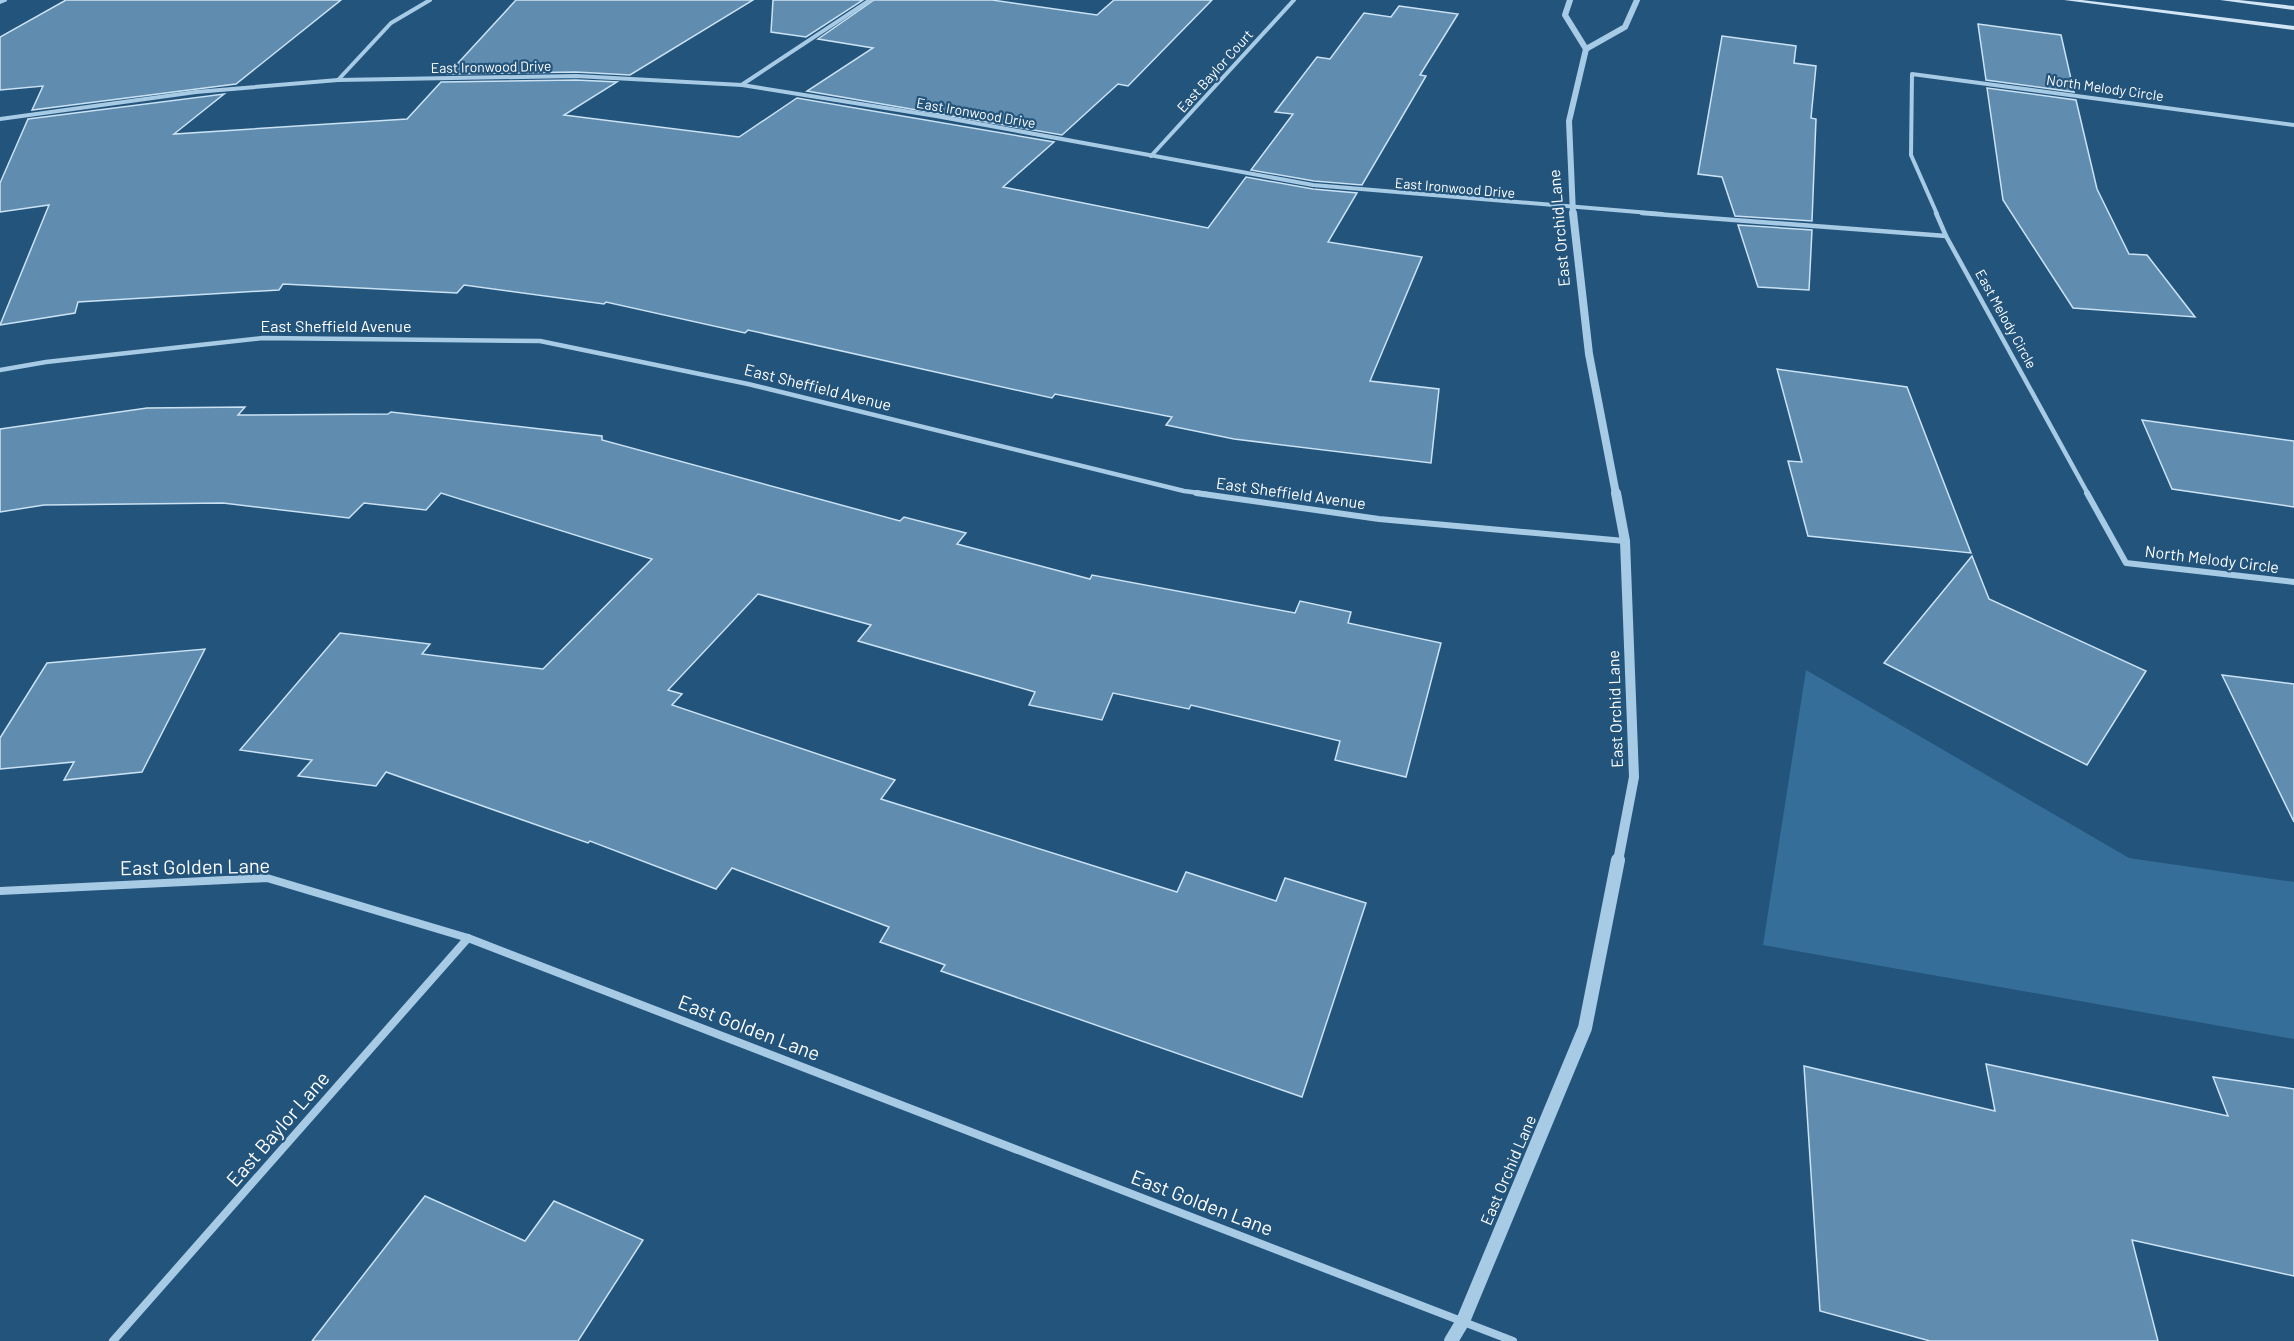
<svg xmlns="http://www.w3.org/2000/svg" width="2294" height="1341" font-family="Barlow,sans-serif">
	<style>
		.green { fill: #366e9a }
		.building { fill: #608daf; stroke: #cae2f4; stroke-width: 1.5 }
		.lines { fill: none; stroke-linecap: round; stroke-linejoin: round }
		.minor-far3 { stroke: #a7cae5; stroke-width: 4 }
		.minor-far2 { stroke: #a7cae5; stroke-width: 4.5 }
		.minor-far1 { stroke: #a7cae5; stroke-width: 6 }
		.minor { stroke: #a7cae5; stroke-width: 8 }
		.tertiary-far3 { stroke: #a7cae5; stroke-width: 6 }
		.tertiary-far2 { stroke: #a7cae5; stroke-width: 8 }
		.tertiary-far1 { stroke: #a7cae5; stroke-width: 10 }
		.tertiary { stroke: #a7cae5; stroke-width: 14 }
		.secondary { fill: #d1e5f5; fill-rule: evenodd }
		.labels { text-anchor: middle; stroke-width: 4.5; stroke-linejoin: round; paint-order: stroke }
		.far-street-label { font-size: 14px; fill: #fff; stroke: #23547c }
		.street-label { font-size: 16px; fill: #fff; stroke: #23547c }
		.near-street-label { font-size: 20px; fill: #fff; stroke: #23547c }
	</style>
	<rect width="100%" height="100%" fill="#23547c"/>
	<polygon class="green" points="1806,670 2129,858 2294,882 2294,1039 1763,945"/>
	<g class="building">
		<polygon points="66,0 341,0 236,84 32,110 43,86 0,90 0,37"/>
		<polygon points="516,0 753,0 630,75 576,72 448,74"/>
		<polygon points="773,0 863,0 806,37 771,32"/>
		<polygon points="874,0 992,0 1097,15 1114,0 1212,0 1128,86 1118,84 1062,135 807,91 873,48 818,39"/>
		<polygon points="1399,6 1458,14 1420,75 1426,76 1362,185 1314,181 1251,170 1293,114 1275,112 1317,57 1330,59 1364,13 1391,17"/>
		<polygon points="1978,24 2061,35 2074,92 1986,80"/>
		<polygon points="1722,36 1796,46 1794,63 1816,66 1811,118 1816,119 1812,221 1735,216 1722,177 1698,174"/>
		<polygon points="576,80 617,82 564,115 739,137 797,98 1054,142 1003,187 1208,228 1246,177 1313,189 1357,193 1328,242 1422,257 1370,381 1439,389 1431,463 1234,439 1166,425 1172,417 1055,394 1052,398 748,330 745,333 606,302 604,304 464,285 457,293 283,284 279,290 78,302 75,313 0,325 49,205 0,212 0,183 28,119 224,94 174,134 407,119 441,82"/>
		<polygon points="1987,88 2076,100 2097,189 2129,254 2147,255 2195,317 2073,308 2003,200"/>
		<polygon points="1738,225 1812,230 1809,290 1758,287"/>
		<polygon points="1777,369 1907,387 1971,553 1808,536 1788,461 1802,462"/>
		<polygon points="245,407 238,415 388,414 391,412 602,436 602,440 900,521 904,517 966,533 957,544 1090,579 1092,575 1295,613 1300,601 1351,612 1348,623 1441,643 1406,777 1335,760 1340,741 1191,705 1189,709 1113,693 1102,720 1029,705 1035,692 858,641 871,625 758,594 668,690 682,694 672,705 895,780 881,799 1177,892 1186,872 1276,901 1285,878 1366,903 1302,1097 941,971 945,965 880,942 889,927 732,868 716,889 590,841 588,843 386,772 376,786 298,776 312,760 240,750 340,633 430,644 422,654 543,669 652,559 441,493 426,510 364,503 349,518 223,503 44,505 0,512 0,429 147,408"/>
		<polygon points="2142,420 2294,441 2294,507 2172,489"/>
		<polygon points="1972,556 1989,599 2146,671 2087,765 1884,663"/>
		<polygon points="205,649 142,772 64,780 74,762 0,769 0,738 47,663"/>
		<polygon points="2222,675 2294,684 2294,822"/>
		<polygon points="1986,1064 2228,1116 2213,1077 2294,1089 2294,1276 2132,1240 2158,1341 1930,1341 1820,1311 1804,1066 1995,1111"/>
		<polygon points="425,1196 525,1241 554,1201 643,1240 578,1341 312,1341"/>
	</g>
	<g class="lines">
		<g class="minor-far3">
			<polyline points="0,2 5,0"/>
			<polyline points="338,80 391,23 430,0"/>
			<polyline points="743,84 870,0"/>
			<polyline points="0,119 196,92 338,80 576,76 742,85 936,116 1313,185 1662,214"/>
			<polyline points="1151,156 1294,0"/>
			<polyline points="1937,214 1911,155 1912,74 2294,125"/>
		</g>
		<g class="minor-far2">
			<polyline points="1642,213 1946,236"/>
			<polyline points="1936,213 1946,236 2088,494"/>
			<polyline points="0,370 46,362 263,338 540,341 748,384 1184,491 1207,494"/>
		</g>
		<g class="minor-far1">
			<polyline points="1196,493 1379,519 1625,541"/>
			<polyline points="2087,493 2126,563 2294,582"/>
		</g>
		<g class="minor">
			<polyline points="0,891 267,878 468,938 1513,1341"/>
			<polyline points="113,1341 468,938"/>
		</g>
		<g class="tertiary-far3">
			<polyline points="1570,0 1565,15 1586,49 1569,121 1573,214"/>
			<polyline points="1586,49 1625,27 1637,0"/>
		</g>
		<polyline class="tertiary-far2" points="1573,213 1589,354 1616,494"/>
		<polyline class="tertiary-far1" points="1616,493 1625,541 1634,777 1618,861"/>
		<polyline class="tertiary" points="1451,1341 1463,1321 1585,1028 1618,860"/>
		<g class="secondary">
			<polygon points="2064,0 2082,0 2294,26 2294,30"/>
			<polygon points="2220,0 2239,0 2294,6 2294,10"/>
		</g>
	</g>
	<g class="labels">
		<g class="far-street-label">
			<text transform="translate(491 67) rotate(-1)" y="5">East Ironwood Drive</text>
			<text transform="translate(1215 71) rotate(-48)" y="5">East Baylor Court</text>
			<text transform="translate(2105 88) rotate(8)" y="5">North Melody Circle</text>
			<text transform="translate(976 113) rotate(10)" y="5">East Ironwood Drive</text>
			<text transform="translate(1455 188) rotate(5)" y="5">East Ironwood Drive</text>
			<text transform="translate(2006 319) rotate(61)" y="5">East Melody Circle</text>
		</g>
		<g class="street-label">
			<text transform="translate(1559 228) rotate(-95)" y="6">East Orchid Lane</text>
			<text x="336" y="332">East Sheffield Avenue</text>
			<text transform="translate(818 387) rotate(14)" y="6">East Sheffield Avenue</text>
			<text transform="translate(1291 493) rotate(8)" y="6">East Sheffield Avenue</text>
			<text transform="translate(2212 559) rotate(7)" y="6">North Melody Circle</text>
			<text transform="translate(1615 709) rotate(-92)" y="6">East Orchid Lane</text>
			<text transform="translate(1508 1170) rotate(-67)" y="6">East Orchid Lane</text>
		</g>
		<g class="near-street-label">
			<text transform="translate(195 867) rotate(-1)" y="7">East Golden Lane</text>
			<text transform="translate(749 1028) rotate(21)" y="7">East Golden Lane</text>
			<text transform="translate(278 1129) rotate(-49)" y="7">East Baylor Lane</text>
			<text transform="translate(1202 1203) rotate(21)" y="7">East Golden Lane</text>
		</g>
	</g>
</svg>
